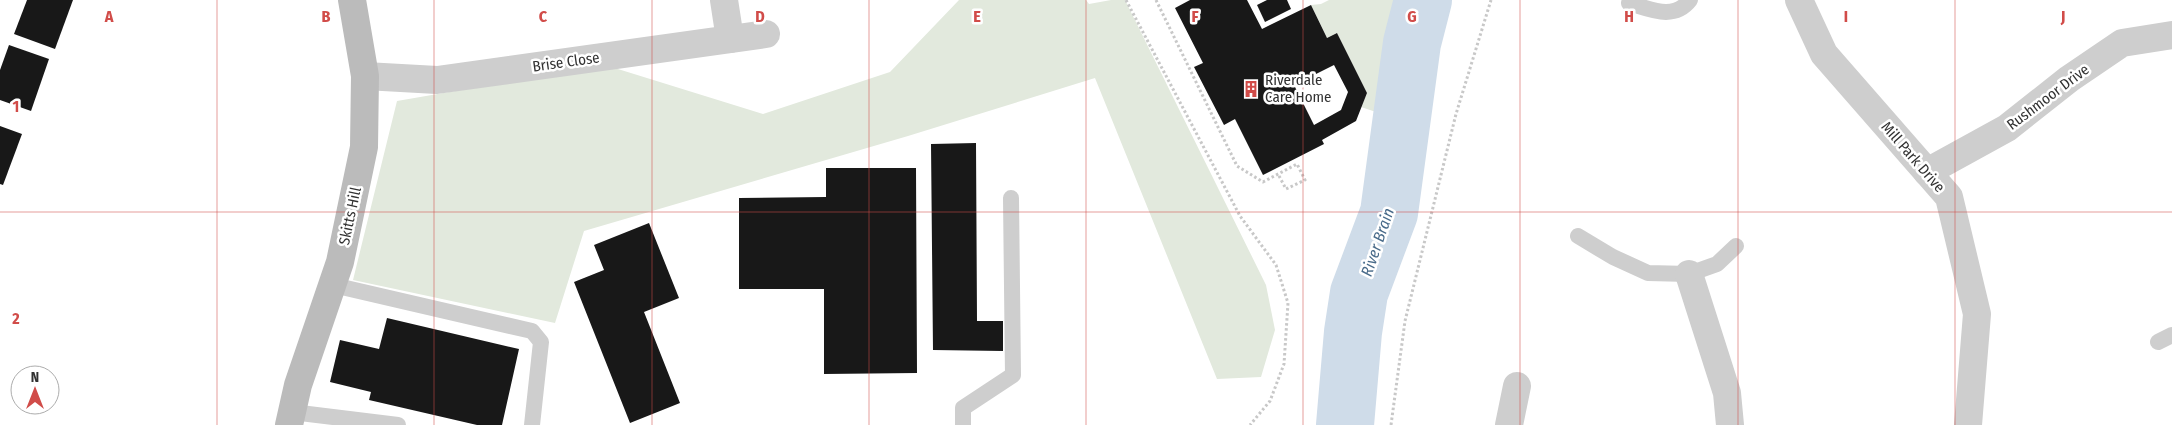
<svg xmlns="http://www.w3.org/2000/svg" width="2172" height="425" font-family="'Fira Sans Condensed',sans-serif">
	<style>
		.green { fill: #e2e9dd }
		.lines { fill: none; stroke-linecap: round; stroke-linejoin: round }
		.river { stroke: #cfdce9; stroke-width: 58 }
		.building { fill: #181818; fill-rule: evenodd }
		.path { stroke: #c8c8c8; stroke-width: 3; stroke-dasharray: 2.5 2.5; stroke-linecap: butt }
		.lane { stroke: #cecece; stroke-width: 16 }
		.street { stroke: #cecece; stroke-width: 28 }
		.secondary { stroke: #bbb; stroke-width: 28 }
		.grid { fill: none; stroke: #d14c49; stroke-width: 1; stroke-opacity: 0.55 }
		.labels { text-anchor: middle; stroke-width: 5; stroke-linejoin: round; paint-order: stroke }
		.street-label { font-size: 15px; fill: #313131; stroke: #fff }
		.poi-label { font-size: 15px; fill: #313131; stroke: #fff; text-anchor: start }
		.water-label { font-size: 16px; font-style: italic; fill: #486a89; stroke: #fff }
		.grid-label { font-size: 16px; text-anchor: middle; font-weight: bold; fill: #d14c49; stroke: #fff; stroke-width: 5; stroke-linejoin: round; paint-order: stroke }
	</style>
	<rect width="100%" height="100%" fill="#fff"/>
	<g class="green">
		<polygon points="959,0 1086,0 1089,4 1111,0 1125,0 1266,285 1275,330 1261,377 1217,379 1095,78 908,136 584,231 555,323 353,280 397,101 605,65 763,114 890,72"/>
		<polygon points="1329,0 1399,0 1393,90 1382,114 1361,107 1367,93 1337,33 1327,38 1311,5 1321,4"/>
	</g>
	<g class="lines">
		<polyline class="river" points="1345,425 1353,332 1359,293 1389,213 1412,43 1423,0"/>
	</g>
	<g class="building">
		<polygon points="27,0 73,0 55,49 14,34"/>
		<path d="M1190 0H1247L1262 29 1311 5 1327 38 1337 33 1367 93 1356 121 1322 140 1324 144 1263 175 1235 119 1224 125 1194 67 1203 63 1175 8ZM1334 65 1348 92 1341 110 1314 125 1294 85Z"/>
		<polygon points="1267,0 1287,0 1291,9 1265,22 1257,5"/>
		<polygon points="9,45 49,59 31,111 0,100 0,70"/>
		<polygon points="0,126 22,134 3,185 0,184"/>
		<polygon points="976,143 977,321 1003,321 1003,351 933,350 931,144"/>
		<polygon points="826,168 916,168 917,373 824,374 824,289 739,289 739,198 826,197"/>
		<polygon points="649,223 679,298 644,312 680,403 630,423 574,282 604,270 594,245"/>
		<polygon points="387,318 519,349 502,425 477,425 369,400 371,392 330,382 340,340 379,349"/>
	</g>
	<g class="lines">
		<g class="path">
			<polyline points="1126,0 1240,216 1276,265 1288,303 1284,364 1270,401 1250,425"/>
			<polyline points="1156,0 1237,166 1263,182 1297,164 1305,180 1286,189 1278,174"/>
			<polyline points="1391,425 1405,321 1456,114 1491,0"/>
		</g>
		<g class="lane">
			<path d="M1629 3C1650 9 1674 21 1690 0"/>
			<polyline points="1578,236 1613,257 1648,273 1689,274 1717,264 1736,246"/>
			<polyline points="333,285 532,331 541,342 532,425"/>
			<polyline points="2158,342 2172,335"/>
			<polyline points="292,412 398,425"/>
			<polyline points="963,425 963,408 1013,375 1011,198"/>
		</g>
		<g class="street">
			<polyline points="724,0 730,39"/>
			<polyline points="1799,0 1824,54 1949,197 1977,314 1968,425"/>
			<polyline points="365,76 437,80 766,34"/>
			<polyline points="1927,172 2007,128 2069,79 2122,43 2172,35"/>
			<polyline points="1689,274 1727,393 1730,425"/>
			<polyline points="1509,425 1517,386"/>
		</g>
		<polyline class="secondary" points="289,425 298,385 340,262 364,147 365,76 352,0"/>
	</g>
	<path class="grid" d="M217 0V425M434 0V425M652 0V425M869 0V425M1086 0V425M1303 0V425M1520 0V425M1738 0V425M1955 0V425M0 212H2172"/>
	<defs>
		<g id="building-bare" transform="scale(1.35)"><path d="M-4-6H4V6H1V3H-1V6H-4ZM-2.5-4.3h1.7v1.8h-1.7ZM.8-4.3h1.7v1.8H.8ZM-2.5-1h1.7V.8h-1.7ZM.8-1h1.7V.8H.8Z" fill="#d14c49" stroke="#fff" stroke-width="2.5" paint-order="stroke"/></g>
	</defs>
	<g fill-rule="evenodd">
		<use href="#building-bare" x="1251" y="89"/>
	</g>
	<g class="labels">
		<g class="street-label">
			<text transform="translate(566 62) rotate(-8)" y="5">Brise Close</text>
			<text transform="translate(2048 97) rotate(-37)" y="5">Rushmoor Drive</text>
			<text transform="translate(1913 157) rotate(49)" y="5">Mill Park Drive</text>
			<text transform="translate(350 216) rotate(-78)" y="5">Skitts Hill</text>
		</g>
		<g class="poi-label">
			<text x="1265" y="85">Riverdale<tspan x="1265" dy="17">Care Home</tspan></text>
		</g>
		<g class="water-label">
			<text transform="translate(1377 242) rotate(-71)" y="6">River Brain</text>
		</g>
	</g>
	<g class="grid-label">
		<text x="109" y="22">A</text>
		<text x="326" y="22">B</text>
		<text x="543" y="22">C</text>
		<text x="760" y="22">D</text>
		<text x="977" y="22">E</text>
		<text x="1195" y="22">F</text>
		<text x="1412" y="22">G</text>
		<text x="1629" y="22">H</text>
		<text x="1846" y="22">I</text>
		<text x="2063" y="22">J</text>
		<text x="16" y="112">1</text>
		<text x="16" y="324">2</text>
	</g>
	<g transform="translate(35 390)"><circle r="24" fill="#ffffff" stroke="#adadad"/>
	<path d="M0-4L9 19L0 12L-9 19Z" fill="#d14c49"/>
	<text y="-8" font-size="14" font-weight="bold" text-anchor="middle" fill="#313131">N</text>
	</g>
</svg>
